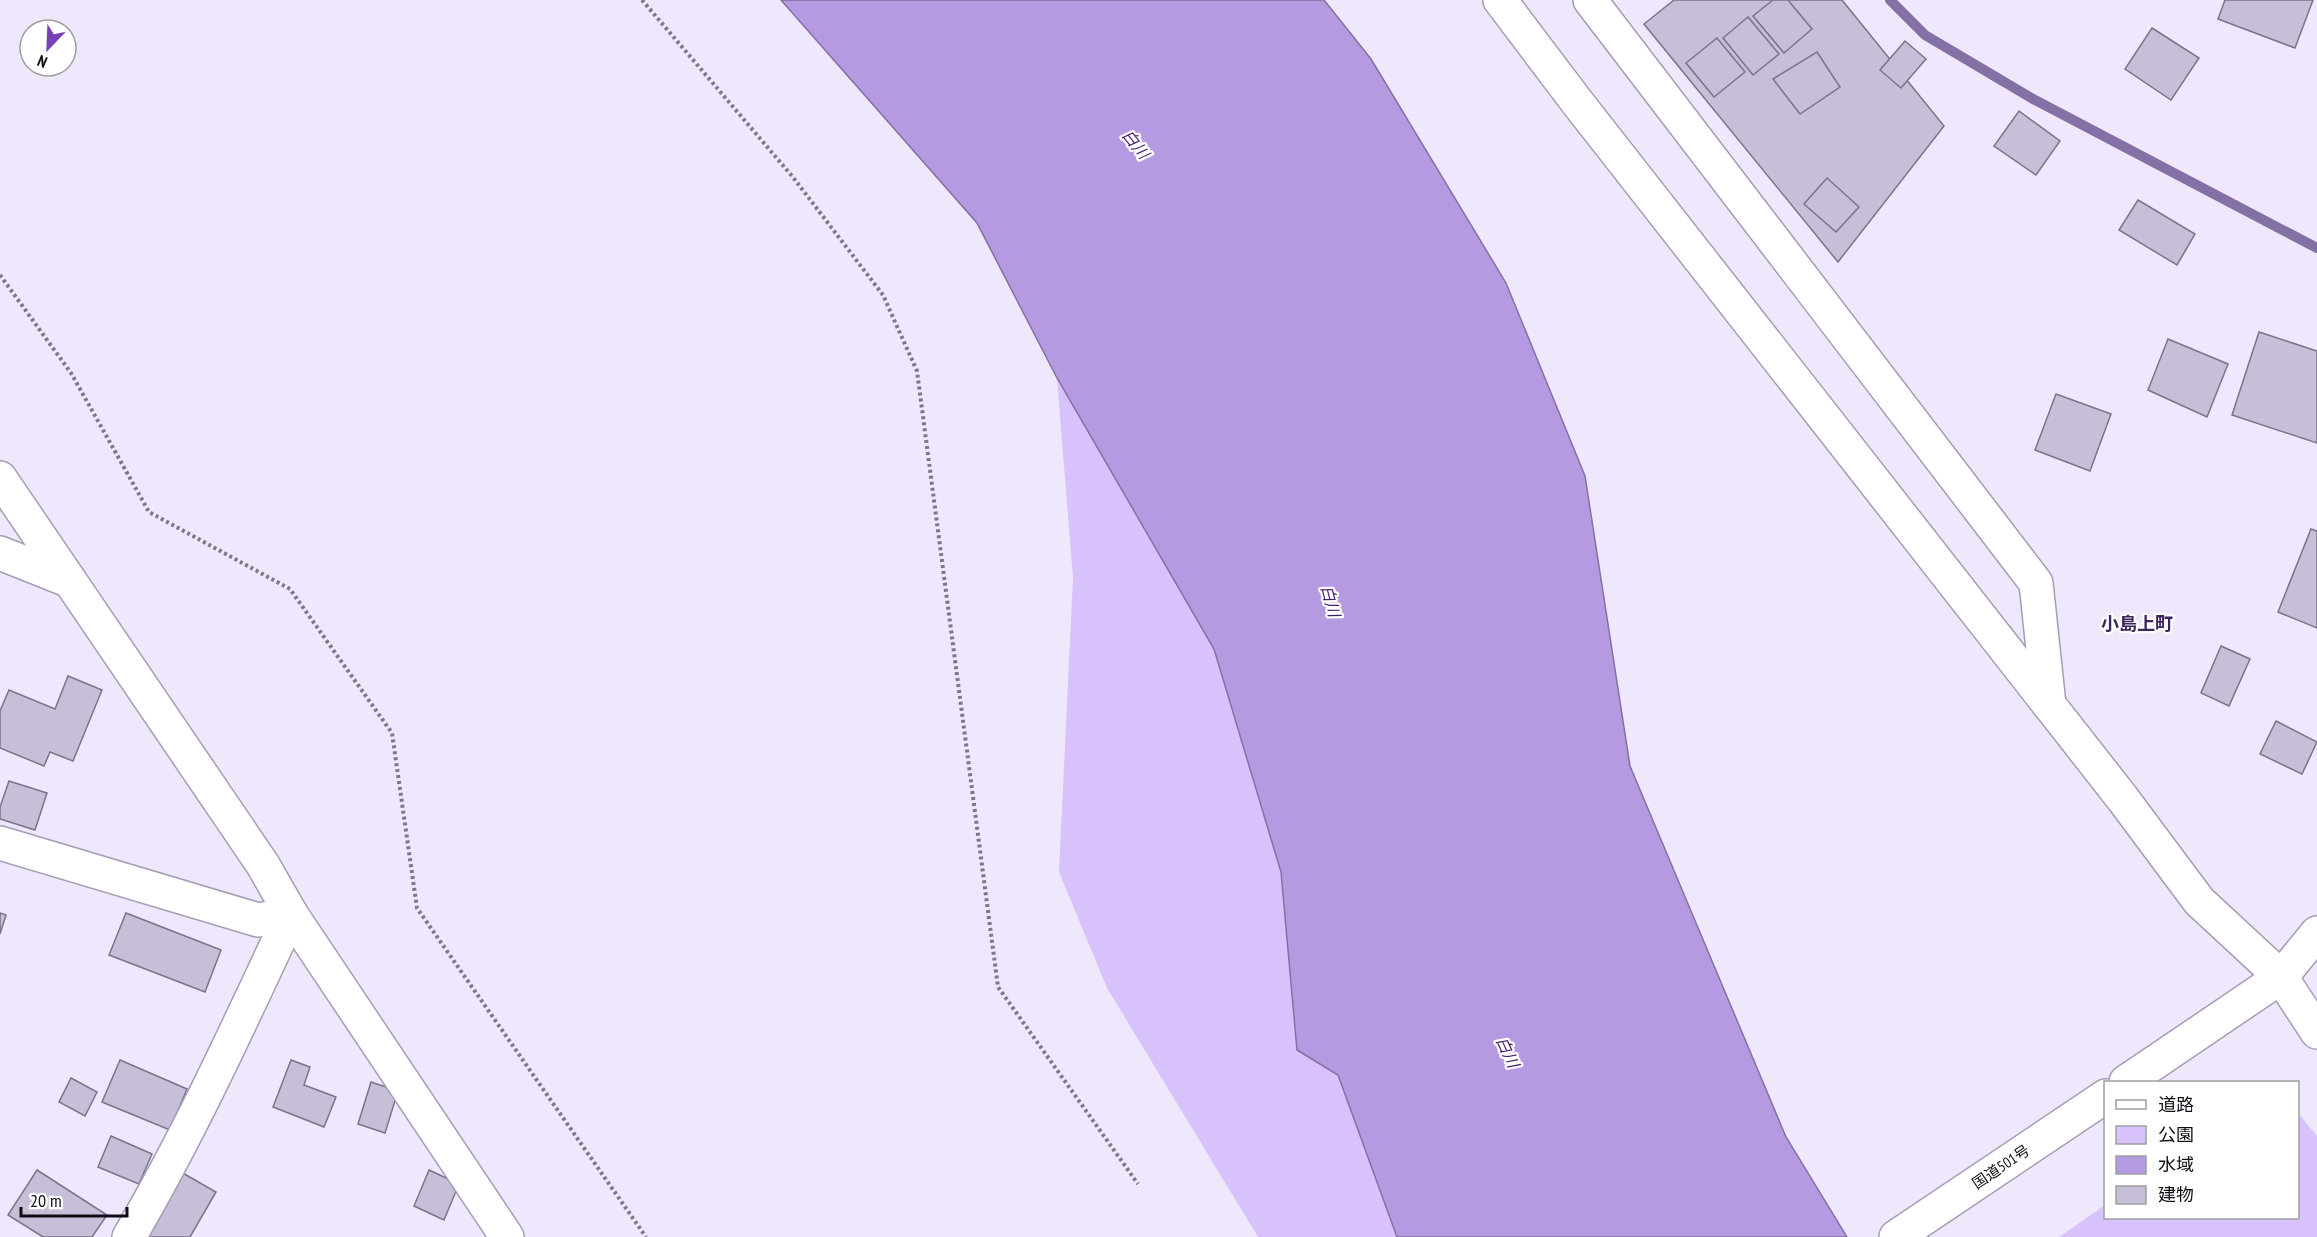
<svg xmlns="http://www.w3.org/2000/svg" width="2317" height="1237" font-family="'PT Sans Narrow','Noto Sans JP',sans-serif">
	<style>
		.green { fill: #d8c2fc }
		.water { fill: #b69ae1; stroke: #8470a4; stroke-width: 1.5 }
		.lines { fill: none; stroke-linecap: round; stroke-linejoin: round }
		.stream { stroke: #8470a4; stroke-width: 10 }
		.building { fill: #c7bed8; stroke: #7b738a; stroke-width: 1.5 }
		.minor-casing { stroke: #a59cb5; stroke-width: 36 }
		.major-casing { stroke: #a59cb5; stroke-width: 36 }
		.highway-casing { stroke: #a59cb5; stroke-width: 36 }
		.path { stroke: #7d7887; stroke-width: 4; stroke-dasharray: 3 3; stroke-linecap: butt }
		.minor { stroke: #fff; stroke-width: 33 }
		.major { stroke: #fff; stroke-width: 33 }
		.highway { stroke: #fff; stroke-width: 33 }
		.labels { text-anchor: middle; stroke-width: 4.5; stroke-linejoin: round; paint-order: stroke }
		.street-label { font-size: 15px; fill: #100d15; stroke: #fff }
		.water-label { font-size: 16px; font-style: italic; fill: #451c6f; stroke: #fff }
		.quarter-label { font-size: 18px; font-weight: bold; fill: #3e245e; stroke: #fff }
	</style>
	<rect width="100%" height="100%" fill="#efe8fd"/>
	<g class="green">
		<polygon points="1057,378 1214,649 1281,872 1297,1050 1338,1075 1397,1237 1258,1237 1107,988 1059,872 1073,578"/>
		<polygon points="2298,1113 2317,1136 2317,1237 2059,1237 2105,1205 2106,1218 2298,1218"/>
	</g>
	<polygon class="water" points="781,0 1324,0 1371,59 1506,283 1585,476 1630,766 1786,1137 1847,1237 1397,1237 1338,1075 1297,1050 1281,872 1214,649 1057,378 977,223"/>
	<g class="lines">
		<polyline class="stream" points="1890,0 1925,35 2033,99 2317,248"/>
	</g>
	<g class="building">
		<polygon points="1674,0 1842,0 1944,126 1838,262 1644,24"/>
		<polygon points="1773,0 1788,0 1812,29 1784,53 1753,16"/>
		<polygon points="2225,0 2313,0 2295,48 2218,19"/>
		<polygon points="1748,17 1779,54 1753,75 1723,38"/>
		<polygon points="2152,28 2199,58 2171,100 2125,69"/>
		<polygon points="1717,38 1745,72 1714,97 1686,63"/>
		<polygon points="1905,41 1926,59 1901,88 1880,70"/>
		<polygon points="1817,52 1840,87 1800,114 1773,79"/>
		<polygon points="2019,111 2060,141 2036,175 1994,146"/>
		<polygon points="1827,178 1859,207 1836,232 1804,204"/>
		<polygon points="2138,200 2195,234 2177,265 2119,230"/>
		<polygon points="2259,332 2317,351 2317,443 2232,415"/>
		<polygon points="2168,339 2228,364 2207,417 2148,390"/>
		<polygon points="2056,394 2111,414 2090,471 2035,450"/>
		<polygon points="2311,529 2317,531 2317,628 2278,612"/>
		<polygon points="2221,646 2250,659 2229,706 2201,693"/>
		<polygon points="68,676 102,690 73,761 50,752 44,766 0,748 0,711 9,690 55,709"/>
		<polygon points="2276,721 2317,742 2302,774 2260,754"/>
		<polygon points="9,781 47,793 35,830 0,819 0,807"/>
		<polygon points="0,913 6,915 0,934"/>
		<polygon points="126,913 221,950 205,992 109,955"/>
		<polygon points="120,1060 187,1089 170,1130 102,1102"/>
		<polygon points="291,1060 310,1067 304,1085 336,1097 324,1127 273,1107"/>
		<polygon points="71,1078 97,1092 85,1116 59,1102"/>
		<polygon points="371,1082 398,1091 385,1133 358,1124"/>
		<polygon points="111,1136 152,1154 139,1184 98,1167"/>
		<polygon points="37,1170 107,1215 92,1237 43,1237 8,1215"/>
		<polygon points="429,1170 459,1184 444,1220 414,1206"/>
		<polygon points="181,1172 216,1192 190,1237 143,1237"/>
	</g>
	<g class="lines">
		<g class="minor-casing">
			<g id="minor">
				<polyline points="1500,0 1577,102 2123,799 2199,901 2281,977"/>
				<polyline points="1590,0 2036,583 2049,705"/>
				<polyline points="0,478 263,865 291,914 507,1237"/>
				<polyline points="0,553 70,581"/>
				<polyline points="0,843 258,920 291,914"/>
				<path d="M129 1237C190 1133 240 1023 291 914"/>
			</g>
		</g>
		<g class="major-casing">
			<polyline id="major" points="2281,977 2317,1032"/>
		</g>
		<g class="highway-casing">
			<g id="highway">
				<polyline points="2126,1082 2281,977 2317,933"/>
				<polyline points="1896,1237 2106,1096"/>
			</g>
		</g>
		<g class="path">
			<polyline points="642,0 792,176 883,295 917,371 998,987 1138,1184"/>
			<polyline points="0,275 71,373 149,512 290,589 392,733 417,908 646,1237"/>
		</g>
		<use href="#minor" class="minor"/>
		<use href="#major" class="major"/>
		<use href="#highway" class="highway"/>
	</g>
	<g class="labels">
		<g class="street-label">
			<text transform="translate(2001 1167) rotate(-34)" y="5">国道501号</text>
		</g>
		<g class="water-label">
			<text transform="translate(1136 144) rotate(51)" y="6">白川</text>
			<text transform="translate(1331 601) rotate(75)" y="6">白川</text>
			<text transform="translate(1508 1052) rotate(65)" y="6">白川</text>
		</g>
		<g class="quarter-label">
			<text x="2137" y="630">小島上町</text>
		</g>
	</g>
	<rect x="2104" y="1081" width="195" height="138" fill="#ffffff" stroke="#9f9ea1" stroke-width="1.5"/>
	<rect x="2116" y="1100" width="30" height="9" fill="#ffffff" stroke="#9f9ea1" stroke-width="1.5"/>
	<text x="2158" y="1111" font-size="18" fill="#100d15">道路</text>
	<rect x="2116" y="1126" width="30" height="18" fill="#d8c2fc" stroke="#9f9ea1" stroke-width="1.5"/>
	<text x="2158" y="1141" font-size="18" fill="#100d15">公園</text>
	<rect x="2116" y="1156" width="30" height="18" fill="#b69ae1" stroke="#9f9ea1" stroke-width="1.5"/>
	<text x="2158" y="1171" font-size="18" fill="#100d15">水域</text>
	<rect x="2116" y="1186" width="30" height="18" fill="#c7bed8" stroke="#9f9ea1" stroke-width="1.5"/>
	<text x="2158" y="1201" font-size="18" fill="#100d15">建物</text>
	<g transform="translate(48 48) rotate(203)"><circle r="28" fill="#ffffff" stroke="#9f9ea1" stroke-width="1.5"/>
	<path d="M0-4.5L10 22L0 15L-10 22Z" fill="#783fb6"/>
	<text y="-9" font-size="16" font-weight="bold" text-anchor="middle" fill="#100d15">N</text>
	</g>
	<path d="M21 1207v9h106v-9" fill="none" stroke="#100d15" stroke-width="3"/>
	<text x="30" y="1207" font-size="18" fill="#100d15" stroke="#ffffff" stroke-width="4.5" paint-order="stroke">20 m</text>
</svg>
